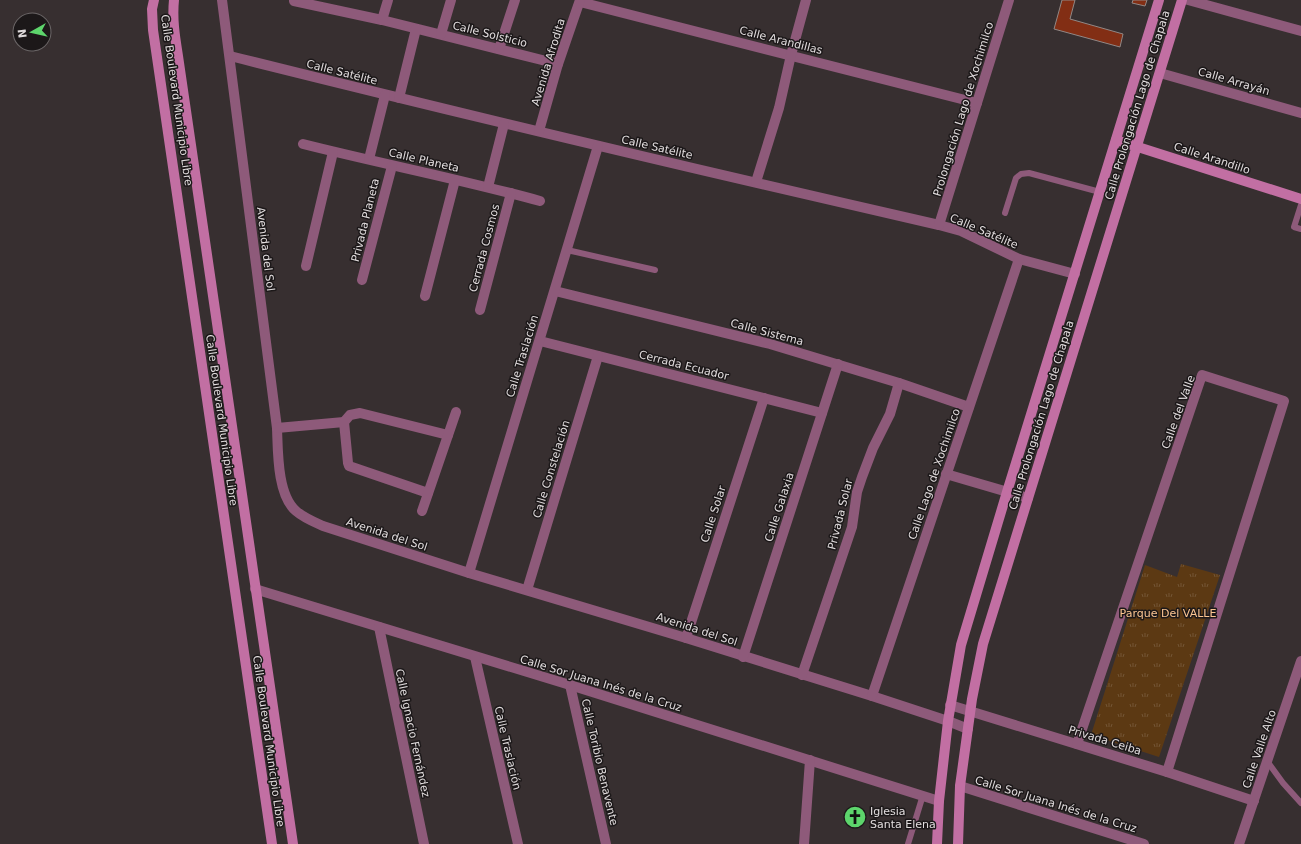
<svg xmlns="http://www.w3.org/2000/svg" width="1301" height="844" font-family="'DejaVu Sans',sans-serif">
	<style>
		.park { fill: url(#park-tufts) }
		.building { fill: #822e14; stroke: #918886 }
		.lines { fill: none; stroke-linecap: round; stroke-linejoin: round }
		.lane { stroke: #8e5a7a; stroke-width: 6 }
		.street { stroke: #8e5a7a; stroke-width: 10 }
		.secondary { stroke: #c26fa3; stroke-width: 10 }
		.labels { text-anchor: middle; stroke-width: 3; stroke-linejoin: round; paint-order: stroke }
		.street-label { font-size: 11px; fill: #e1dcdd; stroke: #1c1819 }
		.park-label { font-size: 11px; fill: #fcc592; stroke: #1c1819 }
		.poi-label { font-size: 11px; fill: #e1dcdd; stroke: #1c1819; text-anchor: start }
	</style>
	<defs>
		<pattern id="park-tufts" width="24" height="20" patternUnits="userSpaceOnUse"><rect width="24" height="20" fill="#5c3913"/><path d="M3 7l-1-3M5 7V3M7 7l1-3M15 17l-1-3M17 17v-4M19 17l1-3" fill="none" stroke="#735535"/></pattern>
	</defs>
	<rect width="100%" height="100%" fill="#372f30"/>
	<polygon class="park" points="1181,564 1220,575 1159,757 1091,735 1145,565 1177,577"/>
	<g class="building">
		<polygon points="1062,0 1075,0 1070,19 1123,34 1120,47 1054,29"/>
		<polygon points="1133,0 1147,0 1145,6 1132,3"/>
	</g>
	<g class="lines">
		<g class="lane">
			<polyline points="1301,205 1294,227 1301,229"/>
			<polyline points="1005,213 1016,178 1021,174 1029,173 1100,192"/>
			<polyline points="567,250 655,270"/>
			<polyline points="1267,761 1283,783 1301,803"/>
			<polyline points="908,844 923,795"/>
		</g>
		<g class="street">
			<path d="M222 0 277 428C278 451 277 495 296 511 304 518 314 522 323 526L469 573 686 638 872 696 948 721 968 729"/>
			<polyline points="1188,0 1301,31"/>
			<polyline points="294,1 382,20 558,64"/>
			<polyline points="580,2 977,103"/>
			<polyline points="382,20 388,0"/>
			<polyline points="441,34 451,0"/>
			<polyline points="499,49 515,0"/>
			<path d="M230 56C466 115 702 171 939 225L961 231 1019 259 1075 274"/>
			<polyline points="1160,73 1301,113"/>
			<polyline points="399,98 416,29"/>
			<polyline points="539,131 558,64 580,0"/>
			<path d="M303 144C382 164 461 179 540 201"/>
			<polyline points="369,159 385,95"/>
			<polyline points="756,182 779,108 791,55 806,0"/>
			<polyline points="488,187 504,124"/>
			<polyline points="939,225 1009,0"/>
			<polyline points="306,266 333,152"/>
			<polyline points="362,280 392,166"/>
			<polyline points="555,291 770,344 899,383 969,407"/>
			<polyline points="425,296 455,180"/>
			<polyline points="480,310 511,193"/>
			<polyline points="540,341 822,413"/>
			<polyline points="277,428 344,422"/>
			<polyline points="946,474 1028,498"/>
			<polyline points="428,493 349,466 348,463 344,422 350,415 360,413 448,435"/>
			<polyline points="422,511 456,412"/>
			<polyline points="469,573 598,146"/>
			<polyline points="255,589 570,685 939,801"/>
			<polyline points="527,590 598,356"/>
			<polyline points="379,627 424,844"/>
			<polyline points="686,638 764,398"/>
			<polyline points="475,657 518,844"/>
			<polyline points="743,657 838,364"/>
			<polyline points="802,675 852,527 857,492 862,477 873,448 890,414 899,383"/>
			<polyline points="570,685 606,844"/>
			<polyline points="872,696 1019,259"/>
			<polyline points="950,705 1167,772 1254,801"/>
			<polyline points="1077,744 1202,375 1284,401 1167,772"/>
			<polyline points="960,786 1144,844"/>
			<polyline points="804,844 810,760"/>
			<polyline points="1239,844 1301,661"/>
		</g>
		<g class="secondary">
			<polyline points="154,0 152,9 153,30 272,844"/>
			<path d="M174 0C172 19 175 37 178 56L293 844"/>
			<polyline points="1116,140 1301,199"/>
			<polyline points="937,844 939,801 948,721 961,645 1007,492 1159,0"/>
			<polyline points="958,844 960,786 972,699 983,644 1182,0"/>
		</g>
	</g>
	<defs>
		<g id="church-disc" transform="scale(1.15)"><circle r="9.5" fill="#5dd56c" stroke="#1c1819"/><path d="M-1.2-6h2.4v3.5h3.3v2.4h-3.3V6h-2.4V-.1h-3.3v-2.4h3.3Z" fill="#111"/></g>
	</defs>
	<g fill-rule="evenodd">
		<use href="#church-disc" x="855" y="817"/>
	</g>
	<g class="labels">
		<g class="street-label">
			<text transform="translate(490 34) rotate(14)" y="4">Calle Solsticio</text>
			<text transform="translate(781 40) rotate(14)" y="4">Calle Arandillas</text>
			<text transform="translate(548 62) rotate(-73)" y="4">Avenida Afrodita</text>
			<text transform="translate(342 72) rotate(14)" y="4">Calle Satélite</text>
			<text transform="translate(1234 81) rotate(16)" y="4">Calle Arrayán</text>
			<text transform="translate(177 100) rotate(82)" y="4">Calle Boulevard Municipio Libre</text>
			<text transform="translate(1137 105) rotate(-73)" y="4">Calle Prolongación Lago de Chapala</text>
			<text transform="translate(963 109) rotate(-73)" y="4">Prolongación Lago de Xochimilco</text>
			<text transform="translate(657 147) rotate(13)" y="4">Calle Satélite</text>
			<text transform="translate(1212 158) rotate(18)" y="4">Calle Arandillo</text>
			<text transform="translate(424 160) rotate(13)" y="4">Calle Planeta</text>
			<text transform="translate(365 220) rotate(-76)" y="4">Privada Planeta</text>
			<text transform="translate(984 231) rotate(23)" y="4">Calle Satélite</text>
			<text transform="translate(484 248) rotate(-75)" y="4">Cerrada Cosmos</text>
			<text transform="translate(266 249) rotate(83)" y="4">Avenida del Sol</text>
			<text transform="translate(767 332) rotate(15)" y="4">Calle Sistema</text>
			<text transform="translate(522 356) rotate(-73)" y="4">Calle Traslación</text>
			<text transform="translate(684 365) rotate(14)" y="4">Cerrada Ecuador</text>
			<text transform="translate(1178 412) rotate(-70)" y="4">Calle del Valle</text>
			<text transform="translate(1041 415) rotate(-73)" y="4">Calle Prolongación Lago de Chapala</text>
			<text transform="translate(222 420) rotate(82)" y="4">Calle Boulevard Municipio Libre</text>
			<text transform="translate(551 469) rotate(-73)" y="4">Calle Constelación</text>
			<text transform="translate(934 474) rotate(-71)" y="4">Calle Lago de Xochimilco</text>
			<text transform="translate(779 507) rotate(-72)" y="4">Calle Galaxia</text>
			<text transform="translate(713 514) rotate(-72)" y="4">Calle Solar</text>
			<text transform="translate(840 514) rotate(-76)" y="4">Privada Solar</text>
			<text transform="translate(387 534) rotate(18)" y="4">Avenida del Sol</text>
			<text transform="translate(697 629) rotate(18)" y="4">Avenida del Sol</text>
			<text transform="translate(601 683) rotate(17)" y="4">Calle Sor Juana Inés de la Cruz</text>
			<text transform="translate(413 733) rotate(78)" y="4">Calle Ignacio Fernández</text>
			<text transform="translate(1105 740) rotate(17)" y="4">Privada Ceiba</text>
			<text transform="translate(269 741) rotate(82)" y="4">Calle Boulevard Municipio Libre</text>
			<text transform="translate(508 748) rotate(77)" y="4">Calle Traslación</text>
			<text transform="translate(1259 749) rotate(-71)" y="4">Calle Valle Alto</text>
			<text transform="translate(600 762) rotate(77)" y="4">Calle Toribio Benavente</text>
			<text transform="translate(1056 804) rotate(17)" y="4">Calle Sor Juana Inés de la Cruz</text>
		</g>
		<g class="park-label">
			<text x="1168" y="617">Parque Del VALLE</text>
		</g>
		<g class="poi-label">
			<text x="870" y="815">Iglesia<tspan x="870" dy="13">Santa Elena</tspan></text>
		</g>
	</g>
	<g transform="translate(32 32) rotate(262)"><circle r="19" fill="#1c1819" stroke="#6b6667"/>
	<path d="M0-3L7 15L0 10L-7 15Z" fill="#5dd56c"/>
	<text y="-6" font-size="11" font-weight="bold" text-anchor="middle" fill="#e1dcdd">N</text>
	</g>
</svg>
